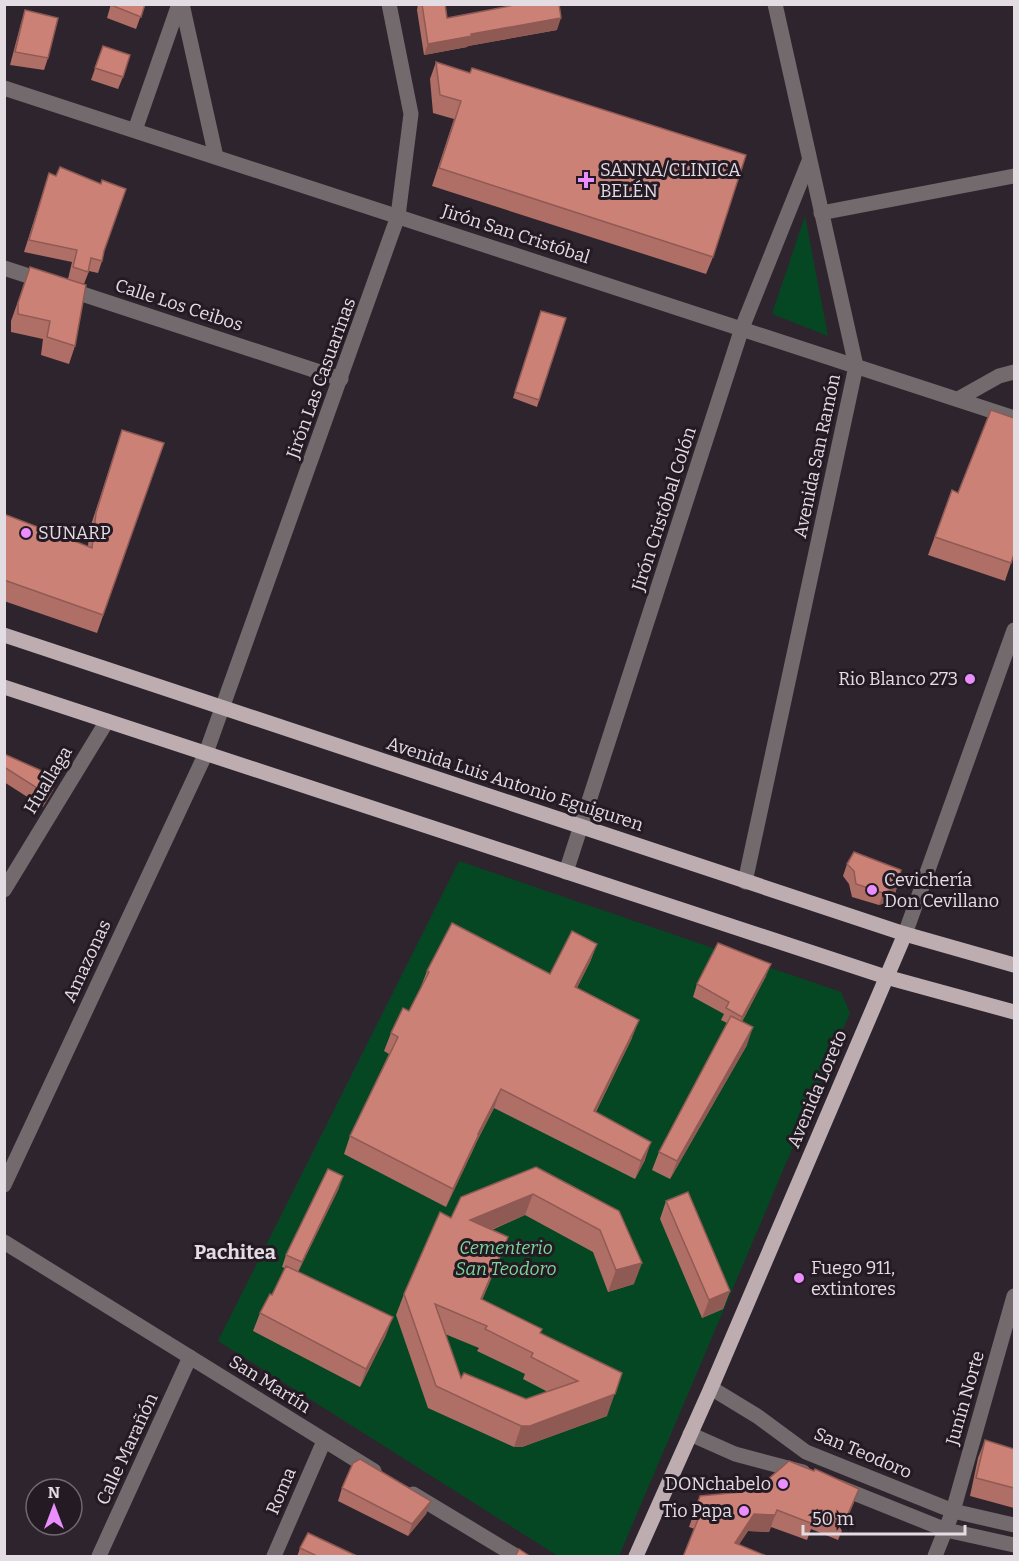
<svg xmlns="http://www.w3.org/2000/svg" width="1019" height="1561" font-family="Bitter,serif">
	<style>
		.green { fill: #064723 }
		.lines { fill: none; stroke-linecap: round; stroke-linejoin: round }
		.minor { stroke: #726a6c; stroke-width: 15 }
		.major { stroke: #bdadb0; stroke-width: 15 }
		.wall { fill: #af6f66; fill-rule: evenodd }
		.shaded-wall { fill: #8f5a53 }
		.building { fill: #cc8177; stroke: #8f5a53; stroke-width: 1.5; fill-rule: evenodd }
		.poi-dot { fill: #ea8dfd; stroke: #241a24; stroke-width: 2 }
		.labels { text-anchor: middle; stroke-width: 6; stroke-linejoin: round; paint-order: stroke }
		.poi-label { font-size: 18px; fill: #e3dce3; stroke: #241a24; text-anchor: start }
		.street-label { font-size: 18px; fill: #e3dce3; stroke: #241a24 }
		.park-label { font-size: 18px; font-style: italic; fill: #7bd697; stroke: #241a24 }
		.neighbourhood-label { font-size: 20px; font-weight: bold; fill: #e3dce3; stroke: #241a24 }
	</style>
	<rect width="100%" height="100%" fill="#2e242e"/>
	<g class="green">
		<polygon points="805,216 828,336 772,314"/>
		<polygon points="459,861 841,992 850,1013 619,1556 558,1556 218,1341"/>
	</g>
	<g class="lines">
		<g class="minor">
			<polyline points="182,4 216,157"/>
			<polyline points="4,88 1014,418"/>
			<polyline points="135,130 179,4"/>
			<polyline points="821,213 1014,176"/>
			<polyline points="4,268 44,281"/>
			<polyline points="67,289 341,379"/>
			<polyline points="958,399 999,376 1014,372"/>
			<polyline points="566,872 742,328 809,161"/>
			<polyline points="745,882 856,366 775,4"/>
			<polyline points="4,890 107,721"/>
			<polyline points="905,934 1014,630"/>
			<polyline points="4,1185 206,753 398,216 411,114 389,4"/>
			<polyline points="4,1242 374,1471"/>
			<polyline points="711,1388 757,1416 806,1452 953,1511 1014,1525"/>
			<polyline points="690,1434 735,1454 803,1472"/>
			<polyline points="839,1487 946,1530 1014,1545"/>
			<polyline points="413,1494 516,1556"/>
			<polyline points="99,1556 190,1357"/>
			<polyline points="274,1556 324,1441"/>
			<polyline points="935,1556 953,1511 1014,1296"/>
		</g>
		<g class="major">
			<polyline points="4,635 905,934 1014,965"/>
			<polyline points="4,687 886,977 1014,1012"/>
			<polyline points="636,1556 711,1388 905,934"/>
		</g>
	</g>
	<g class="wall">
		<polygon points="111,4 145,4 136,29 107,18"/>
		<polygon points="418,4 445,4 447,18 557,30 468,46 467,47 424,55 417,10"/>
		<polygon points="25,10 48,58 44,70 10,65 21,23"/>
		<polygon points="103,46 123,77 118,89 91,80"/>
		<polygon points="436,62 713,257 706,274 432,186 454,119 433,113 430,79"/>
		<polygon points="49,173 104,251 102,261 98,273 89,271 84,284 68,279 72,262 24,252"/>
		<polygon points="30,267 75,346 69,364 41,355 43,339 11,332 11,321"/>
		<polygon points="541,311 566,318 537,407 513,398"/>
		<polygon points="122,430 164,443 97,633 4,601 4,514 88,547 89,531"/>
		<polygon points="952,490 958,493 1014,554 1005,581 928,555"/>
		<polygon points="4,754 58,778 53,790 43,807 4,782"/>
		<polygon points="847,864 897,887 893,900 879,905 852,897 849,884 843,876"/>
		<polygon points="597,944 590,962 577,988 632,1038 596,1112 645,1160 635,1179 494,1108 477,1141 472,1152 446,1207 344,1154 350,1136 389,1054 384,1051 391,1033 409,1011 420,989 427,971 550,974"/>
		<polygon points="766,976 742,1022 747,1045 670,1179 652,1170 659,1152 727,1023 721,1020 724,1014 693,997 697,984"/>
		<path d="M536 1167 619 1211 634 1284 608 1292 593 1252 525 1215 492 1230 508 1237 500 1258 482 1300 542 1329 540 1334 607 1416 522 1447H514L428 1408 396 1315 404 1294 451 1218ZM445 1334 479 1348 477 1351 525 1374 523 1379 548 1392 526 1399 461 1378Z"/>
		<polygon points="339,1188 298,1272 386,1335 360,1387 253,1331 260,1313 272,1295 285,1268 282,1267 286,1255"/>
		<polygon points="666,1201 730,1291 723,1309 702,1318 660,1219"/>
		<polygon points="985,1440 1014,1449 1014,1508 970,1496 978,1458"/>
		<polygon points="342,1488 431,1501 426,1514 408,1536 338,1501"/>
		<polygon points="859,1489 838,1540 811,1529 807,1540 771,1527 769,1532 748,1531 739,1544 689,1527 700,1496"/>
		<polygon points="300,1548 359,1557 297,1557"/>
	</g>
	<g class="shaded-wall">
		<polygon points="561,18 557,30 468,46 467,47 424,55 428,44 471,34"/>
		<polygon points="58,778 53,790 43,807 48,795"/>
		<polygon points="897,887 893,900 879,905 883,893"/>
		<polygon points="597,944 590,962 568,1005 575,987"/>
		<polygon points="771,964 766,976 738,1029 742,1017"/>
		<polygon points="639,1020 632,1038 587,1129 594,1111"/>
		<polygon points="753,1027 747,1045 670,1179 677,1161"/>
		<polygon points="501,1089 494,1108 477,1141 472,1152 446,1207 453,1189 478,1134"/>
		<polygon points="651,1142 645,1160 635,1179 641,1161"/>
		<polygon points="343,1176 339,1188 297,1274 302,1262"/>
		<polygon points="533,1194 525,1215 462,1242 470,1220"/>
		<polygon points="508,1237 500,1258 473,1321 481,1299"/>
		<polygon points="642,1263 634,1284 608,1292 616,1270"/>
		<polygon points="730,1291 723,1309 702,1318 709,1300"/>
		<polygon points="393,1317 386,1335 360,1387 366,1369"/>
		<polygon points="622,1373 607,1416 522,1447 514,1447 521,1426"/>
		<polygon points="859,1489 853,1505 838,1540 844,1523"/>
		<polygon points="431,1501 426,1514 408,1536 412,1524"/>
		<polygon points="777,1510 769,1532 748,1531 731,1557 735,1543 754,1514"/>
	</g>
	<g class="building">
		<polygon points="111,4 145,4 141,17 111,5"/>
		<polygon points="422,4 445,4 447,18 520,4 559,4 561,18 471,34 472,36 428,44"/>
		<polygon points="25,10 58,18 48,58 15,52"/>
		<polygon points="103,46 130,55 123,77 95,68"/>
		<polygon points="436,62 470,73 472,68 746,155 713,257 439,168 461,101 440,95"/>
		<polygon points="60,167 101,184 102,180 126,189 104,251 102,261 91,258 88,272 73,267 77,250 29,240 49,173 56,176"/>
		<polygon points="30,267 86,285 75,346 47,337 50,321 18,314 18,303"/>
		<polygon points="541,311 566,318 539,400 515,392"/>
		<polygon points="991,410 1014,418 1014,554 1011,563 935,537 952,490 958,493"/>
		<polygon points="122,430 164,443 103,615 4,580 4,514 92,548 96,513"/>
		<polygon points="4,754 58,778 48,795 4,767"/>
		<polygon points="854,852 901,870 897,887 883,893 856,884 854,871 847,864"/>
		<polygon points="452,923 550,974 572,931 597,944 575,987 639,1020 594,1111 651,1142 641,1161 501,1089 478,1134 479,1134 453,1189 350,1136 398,1037 391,1033 403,1008 409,1011 429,972 427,971"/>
		<polygon points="718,943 771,964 742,1017 726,1008 729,1002 697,984"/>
		<polygon points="731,1016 753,1027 677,1161 659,1152"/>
		<path d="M536 1167 619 1211 642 1263 616 1270 600 1230 533 1194 470 1220 508 1237 481 1299 542 1329 540 1333 622 1373 615 1394 530 1426H521L436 1386 404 1294 440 1212 451 1218 461 1197ZM435 1304 487 1326 485 1329 533 1353 531 1357 578 1381 526 1399 464 1373 461 1378Z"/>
		<polygon points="328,1169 343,1176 302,1262 286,1255"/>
		<polygon points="688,1192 730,1291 709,1300 666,1201"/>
		<polygon points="286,1266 393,1317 366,1369 260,1313 270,1294 272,1295"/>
		<polygon points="985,1440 1014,1449 1014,1488 976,1478"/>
		<polygon points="360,1459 431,1501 412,1524 342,1488 353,1463"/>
		<polygon points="789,1461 814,1471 815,1469 859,1489 844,1523 817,1512 813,1524 777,1510 775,1515 754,1514 735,1543 769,1557 683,1557 701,1512 695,1511 700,1496 742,1492 767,1480"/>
		<polygon points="308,1533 359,1557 319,1557 300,1548"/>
		<polygon points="519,1549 531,1557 515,1557"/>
	</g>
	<g class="poi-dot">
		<path d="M583 171h6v6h6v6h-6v6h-6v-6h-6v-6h6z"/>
		<circle cx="26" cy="533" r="6"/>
		<circle cx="970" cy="679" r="6"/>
		<circle cx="872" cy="890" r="6"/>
		<circle cx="799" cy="1278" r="6"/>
		<circle cx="783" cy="1484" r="6"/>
		<circle cx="744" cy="1511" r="6"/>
	</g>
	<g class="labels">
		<g class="poi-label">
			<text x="600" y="176">SANNA/CLINICA<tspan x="600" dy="21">BELÉN</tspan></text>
			<text x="38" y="539">SUNARP</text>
			<text x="958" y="685" text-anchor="end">Rio Blanco 273</text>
			<text x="884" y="886">Cevichería<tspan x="884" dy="21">Don Cevillano</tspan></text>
			<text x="811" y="1274">Fuego 911,<tspan x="811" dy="21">extintores</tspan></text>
			<text x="771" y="1490" text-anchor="end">DONchabelo</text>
			<text x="732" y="1517" text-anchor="end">Tio Papa</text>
		</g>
		<g class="street-label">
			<text transform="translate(516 234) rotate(18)" y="6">Jirón San Cristóbal</text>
			<text transform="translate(179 305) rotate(18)" y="6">Calle Los Ceibos</text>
			<text transform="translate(321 378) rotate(-70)" y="6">Jirón Las Casuarinas</text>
			<text transform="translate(817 456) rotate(-78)" y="6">Avenida San Ramón</text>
			<text transform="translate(664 509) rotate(-72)" y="6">Jirón Cristóbal Colón</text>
			<text transform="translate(48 780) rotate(-59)" y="6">Huallaga</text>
			<text transform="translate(515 784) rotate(18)" y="6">Avenida Luis Antonio Eguiguren</text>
			<text transform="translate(87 961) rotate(-65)" y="6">Amazonas</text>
			<text transform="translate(817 1089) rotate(-67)" y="6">Avenida Loreto</text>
			<text transform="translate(270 1384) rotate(32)" y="6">San Martín</text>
			<text transform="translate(965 1398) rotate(-74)" y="6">Junín Norte</text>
			<text transform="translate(127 1449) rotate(-65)" y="6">Calle Marañón</text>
			<text transform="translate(863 1453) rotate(23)" y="6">San Teodoro</text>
			<text transform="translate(281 1491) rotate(-67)" y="6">Roma</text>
		</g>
		<g class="park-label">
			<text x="506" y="1254">Cementerio<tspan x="506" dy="21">San Teodoro</tspan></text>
		</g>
		<g class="neighbourhood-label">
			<text x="235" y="1259">Pachitea</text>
		</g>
	</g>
	<rect width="1019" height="1561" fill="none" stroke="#e3dce3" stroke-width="12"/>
	<g transform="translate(54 1507)"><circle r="28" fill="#241a24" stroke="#706870" stroke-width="1.5"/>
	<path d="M0-4.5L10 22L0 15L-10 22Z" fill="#ea8dfd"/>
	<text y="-9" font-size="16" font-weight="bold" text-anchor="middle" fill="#e3dce3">N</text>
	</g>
	<path d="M803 1525v9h162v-9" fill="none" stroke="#e3dce3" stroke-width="3"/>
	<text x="812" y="1525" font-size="18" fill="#e3dce3" stroke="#241a24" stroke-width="4.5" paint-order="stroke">50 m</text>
</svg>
